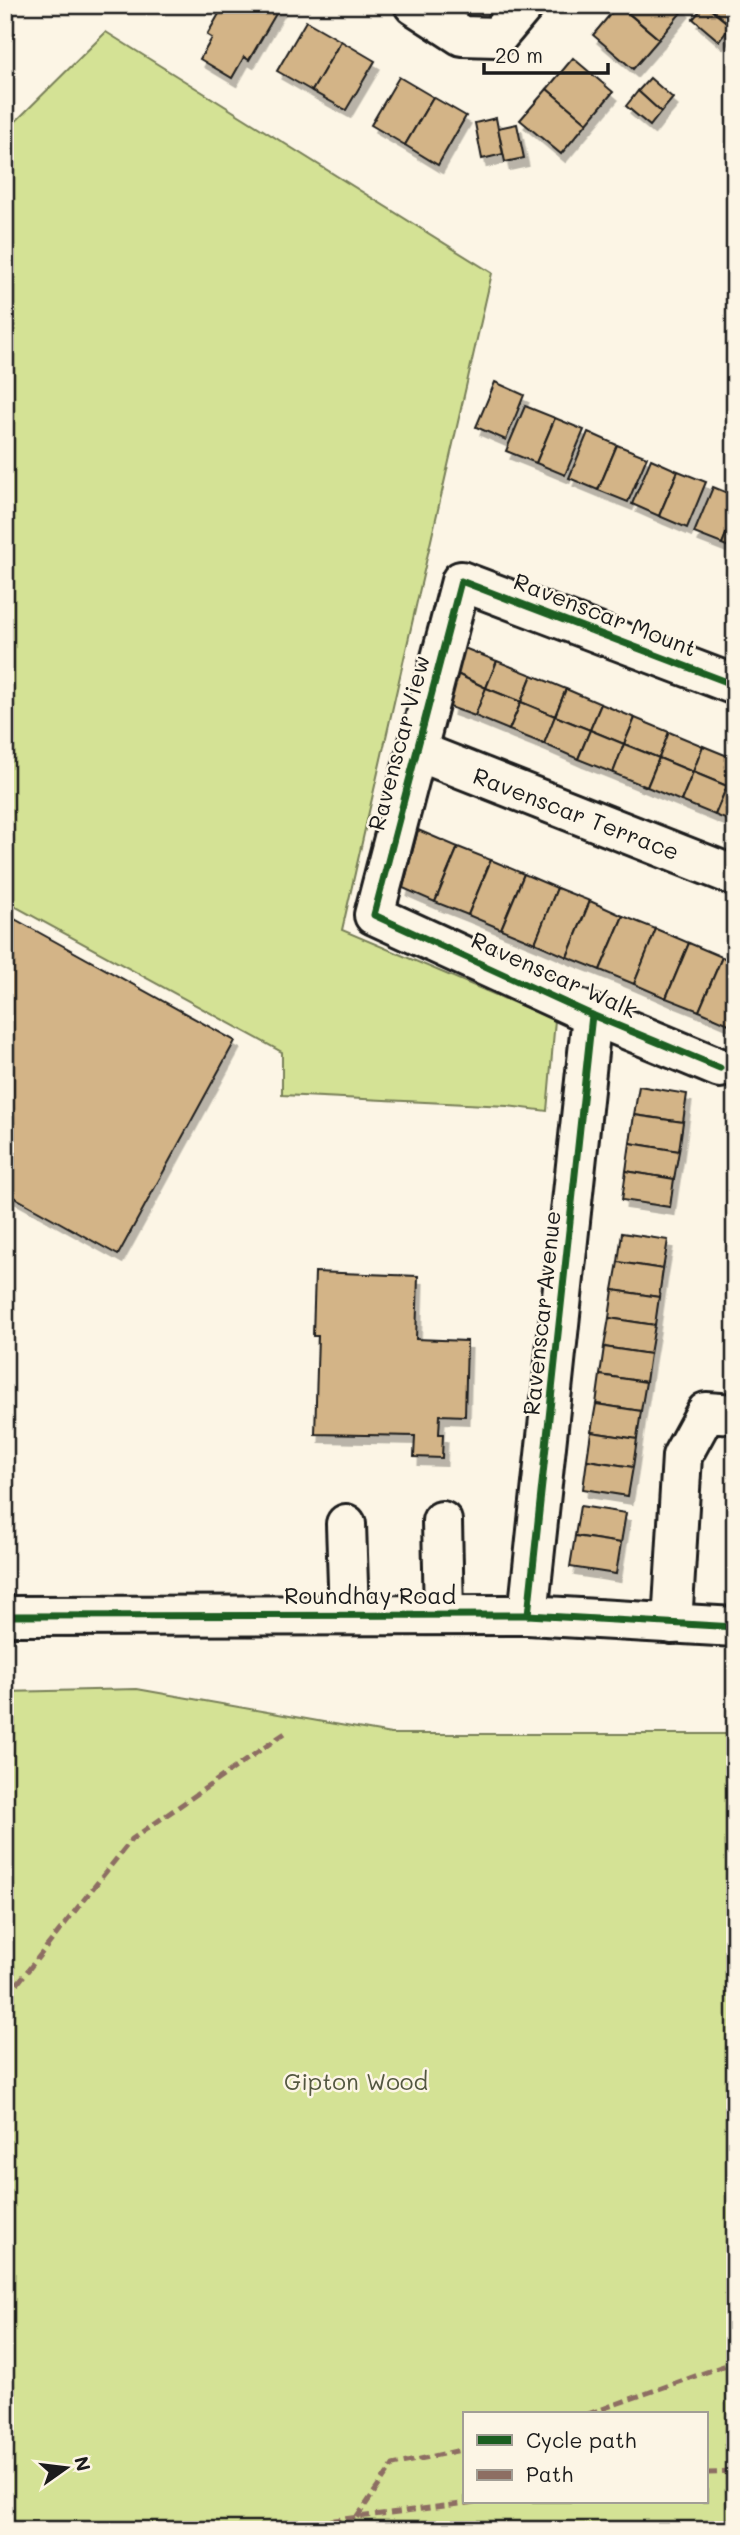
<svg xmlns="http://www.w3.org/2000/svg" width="740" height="2535" font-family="Mali,sans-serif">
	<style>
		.green { fill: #d4e295; stroke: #787f58; stroke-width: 2; fill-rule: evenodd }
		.building { fill: #d3b487; stroke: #1c1c1c; stroke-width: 2; filter: url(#shadow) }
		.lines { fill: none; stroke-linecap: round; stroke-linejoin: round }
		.minor-casing { stroke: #1c1c1c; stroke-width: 44 }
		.minor { stroke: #fcf5e5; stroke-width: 38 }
		.quiet { stroke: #8d6e63; stroke-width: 5; stroke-dasharray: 10 5; stroke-linecap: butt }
		.cycleway-casing { stroke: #fcf5e5; stroke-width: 11 }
		.cycleway { stroke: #1b5e20; stroke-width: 7 }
		.labels { text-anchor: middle; stroke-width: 5; stroke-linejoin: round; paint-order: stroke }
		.street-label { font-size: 23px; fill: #1c1c1c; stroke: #fcf5e5 }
		.park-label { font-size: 23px; fill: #535740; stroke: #fcf5e5 }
	</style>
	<defs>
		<filter id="shadow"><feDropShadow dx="4.5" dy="8" stdDeviation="0" flood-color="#0004"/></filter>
	</defs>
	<rect width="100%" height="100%" fill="#fcf5e5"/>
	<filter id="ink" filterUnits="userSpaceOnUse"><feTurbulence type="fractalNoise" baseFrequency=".0143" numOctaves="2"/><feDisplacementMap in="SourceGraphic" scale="14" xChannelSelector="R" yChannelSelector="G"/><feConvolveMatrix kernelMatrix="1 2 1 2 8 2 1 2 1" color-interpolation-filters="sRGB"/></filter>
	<g filter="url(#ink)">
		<g class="green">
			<polygon points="106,32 492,273 342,930 555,1020 547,1111 507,1106 282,1095 282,1052 5,901 5,132"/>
			<path d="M137 1689 391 1734H735V2530H5V1692ZM465 2414H707V2502H465Z"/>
		</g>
		<g class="building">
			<polygon points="224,5 281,5 249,60 244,57 232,78 200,59 212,38 207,35"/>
			<polygon points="618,5 659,39 633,69 593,35"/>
			<polygon points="619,5 681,5 684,9 659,39"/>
			<polygon points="705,5 731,26 719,41 693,19"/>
			<polygon points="707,5 735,5 735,22 731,26"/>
			<polygon points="306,21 341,41 312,91 277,71"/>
			<polygon points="341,41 375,61 346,110 312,91"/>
			<polygon points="573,58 613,92 587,123 547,89"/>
			<polygon points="399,77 433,97 405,145 371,125"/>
			<polygon points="650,78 673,98 661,112 638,91"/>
			<polygon points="547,89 587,123 561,154 520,120"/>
			<polygon points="638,91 661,112 650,126 626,106"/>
			<polygon points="433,97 466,116 438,165 405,145"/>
			<polygon points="496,118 503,154 482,159 475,123"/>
			<polygon points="517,124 524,158 505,162 498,128"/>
			<polygon points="495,382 524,395 506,440 476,427"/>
			<polygon points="525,406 555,418 536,463 506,451"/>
			<polygon points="555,418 584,430 565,475 536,463"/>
			<polygon points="588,432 617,445 598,490 569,478"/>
			<polygon points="617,445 647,457 628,502 598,490"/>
			<polygon points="651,459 678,471 659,516 632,504"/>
			<polygon points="678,471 706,482 687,528 659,516"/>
			<polygon points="713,487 735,496 735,513 722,544 694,533"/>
			<polygon points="735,513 735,550 722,544"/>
			<polygon points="459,646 497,661 486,688 455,673"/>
			<polygon points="497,661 532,675 521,702 486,688"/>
			<polygon points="455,673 486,688 475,716 450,707"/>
			<polygon points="532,675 566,689 555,716 521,702"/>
			<polygon points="486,688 521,702 509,730 475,716"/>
			<polygon points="566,689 601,704 590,730 555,716"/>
			<polygon points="521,702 555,716 544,744 509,730"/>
			<polygon points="601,704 635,718 624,744 590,730"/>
			<polygon points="555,716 590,730 578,759 544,744"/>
			<polygon points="635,718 669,732 659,758 624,744"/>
			<polygon points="590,730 624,744 613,773 578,759"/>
			<polygon points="669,732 703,746 693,772 659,758"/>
			<polygon points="624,744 659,758 647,787 613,773"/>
			<polygon points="703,746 735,759 735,766 727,786 693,772"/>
			<polygon points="659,758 693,772 681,801 647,787"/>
			<polygon points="693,772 727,786 715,815 681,801"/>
			<polygon points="727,786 735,789 735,823 715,815"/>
			<polygon points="418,830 458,847 435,902 403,888"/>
			<polygon points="458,847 491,860 468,915 435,902"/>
			<polygon points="491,860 524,874 501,929 468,915"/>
			<polygon points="524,874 557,888 535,943 501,929"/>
			<polygon points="557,888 590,901 567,957 535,943"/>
			<polygon points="590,901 623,916 600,970 567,957"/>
			<polygon points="623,916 656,929 634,984 600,970"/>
			<polygon points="11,917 235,1041 118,1255 5,1192 5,927"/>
			<polygon points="656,929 689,943 666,998 634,984"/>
			<polygon points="689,943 722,957 699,1011 666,998"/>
			<polygon points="722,957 735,962 735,1016 731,1025 699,1011"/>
			<polygon points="639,1086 687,1094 683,1122 634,1115"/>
			<polygon points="634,1115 683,1122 679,1151 630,1143"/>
			<polygon points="630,1143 679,1151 674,1179 626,1171"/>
			<polygon points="626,1171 674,1179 670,1207 622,1200"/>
			<polygon points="622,1233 668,1240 663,1269 618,1262"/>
			<polygon points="618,1262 663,1269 659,1297 613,1290"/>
			<polygon points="315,1272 418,1276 416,1339 467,1341 465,1416 440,1415 439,1434 443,1434 442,1458 414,1457 415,1436 315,1434 318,1336 313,1336"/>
			<polygon points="613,1290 659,1297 655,1325 609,1318"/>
			<polygon points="609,1318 655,1325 650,1354 604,1347"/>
			<polygon points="604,1347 650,1354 646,1382 600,1375"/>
			<polygon points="600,1375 646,1382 641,1411 596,1404"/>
			<polygon points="596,1404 641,1411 637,1439 591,1432"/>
			<polygon points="591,1432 637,1439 633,1467 587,1460"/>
			<polygon points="587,1460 633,1467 628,1496 583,1489"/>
			<polygon points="580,1506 626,1513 621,1543 575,1536"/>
			<polygon points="575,1536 621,1543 616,1574 570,1567"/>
		</g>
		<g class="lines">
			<g class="minor-casing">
				<g id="minor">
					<polyline points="414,5 462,36 497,37 524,5"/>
					<polyline points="417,751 735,876"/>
					<polyline points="720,1068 592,1015 374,915 461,581 735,685"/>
					<polyline points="442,1521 444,1615"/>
					<polyline points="346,1524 349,1615"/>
					<polyline points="528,1615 592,1015"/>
					<polyline points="5,1616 528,1615 735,1627"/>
					<polyline points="672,1624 682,1456 706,1412 735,1414"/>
				</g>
			</g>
			<use href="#minor" class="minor"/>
			<g class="quiet">
				<polyline points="5,2010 10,1993 132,1839 288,1731"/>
				<polyline points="588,2414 735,2362"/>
				<polyline points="707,2473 735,2472"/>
				<polyline points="256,2530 476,2502"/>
				<polyline points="348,2530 393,2465 465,2449"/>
			</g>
			<g class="cycleway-casing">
				<g id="cycleway">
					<polyline points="720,1068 592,1015 374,915 461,581 735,685"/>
					<polyline points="528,1615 592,1015"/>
					<polyline points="5,1616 528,1615 735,1627"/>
				</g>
			</g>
			<use href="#cycleway" class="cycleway"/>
		</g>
	</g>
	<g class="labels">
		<g class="street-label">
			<text transform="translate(605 615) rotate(21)" y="8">Ravenscar Mount</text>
			<text transform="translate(399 743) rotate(-75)" y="8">Ravenscar View</text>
			<text transform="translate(576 814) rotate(21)" y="8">Ravenscar Terrace</text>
			<text transform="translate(554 975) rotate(24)" y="8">Ravenscar Walk</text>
			<text transform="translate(542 1313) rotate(-84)" y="8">Ravenscar Avenue</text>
			<text x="370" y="1604">Roundhay Road</text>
		</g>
		<g class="park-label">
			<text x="356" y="2090">Gipton Wood</text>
		</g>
	</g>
	<rect width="740" height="2535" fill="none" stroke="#fcf5e5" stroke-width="28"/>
	<rect x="14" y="14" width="712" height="2507" fill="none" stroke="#1c1c1c" stroke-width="2.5" filter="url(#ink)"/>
	<rect x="463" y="2412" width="245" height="91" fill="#fcf5e5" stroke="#a29e95" stroke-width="2"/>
	<rect x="477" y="2435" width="35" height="10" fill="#1b5e20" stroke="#a29e95" stroke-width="2"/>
	<text x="526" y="2448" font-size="21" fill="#1c1c1c">Cycle path</text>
	<rect x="477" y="2470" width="35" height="10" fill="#8d6e63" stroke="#a29e95" stroke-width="2"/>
	<text x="526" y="2482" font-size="21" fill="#1c1c1c">Path</text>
	<g transform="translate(66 2468) rotate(76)" stroke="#fcf5e5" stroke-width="5" paint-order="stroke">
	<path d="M0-5L12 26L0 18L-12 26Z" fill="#1c1c1c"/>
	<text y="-10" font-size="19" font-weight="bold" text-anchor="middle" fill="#1c1c1c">N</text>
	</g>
	<path d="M484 63v10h124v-10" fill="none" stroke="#1c1c1c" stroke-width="3.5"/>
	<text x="495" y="63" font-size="21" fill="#1c1c1c" stroke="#fcf5e5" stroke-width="5" paint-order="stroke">20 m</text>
</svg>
